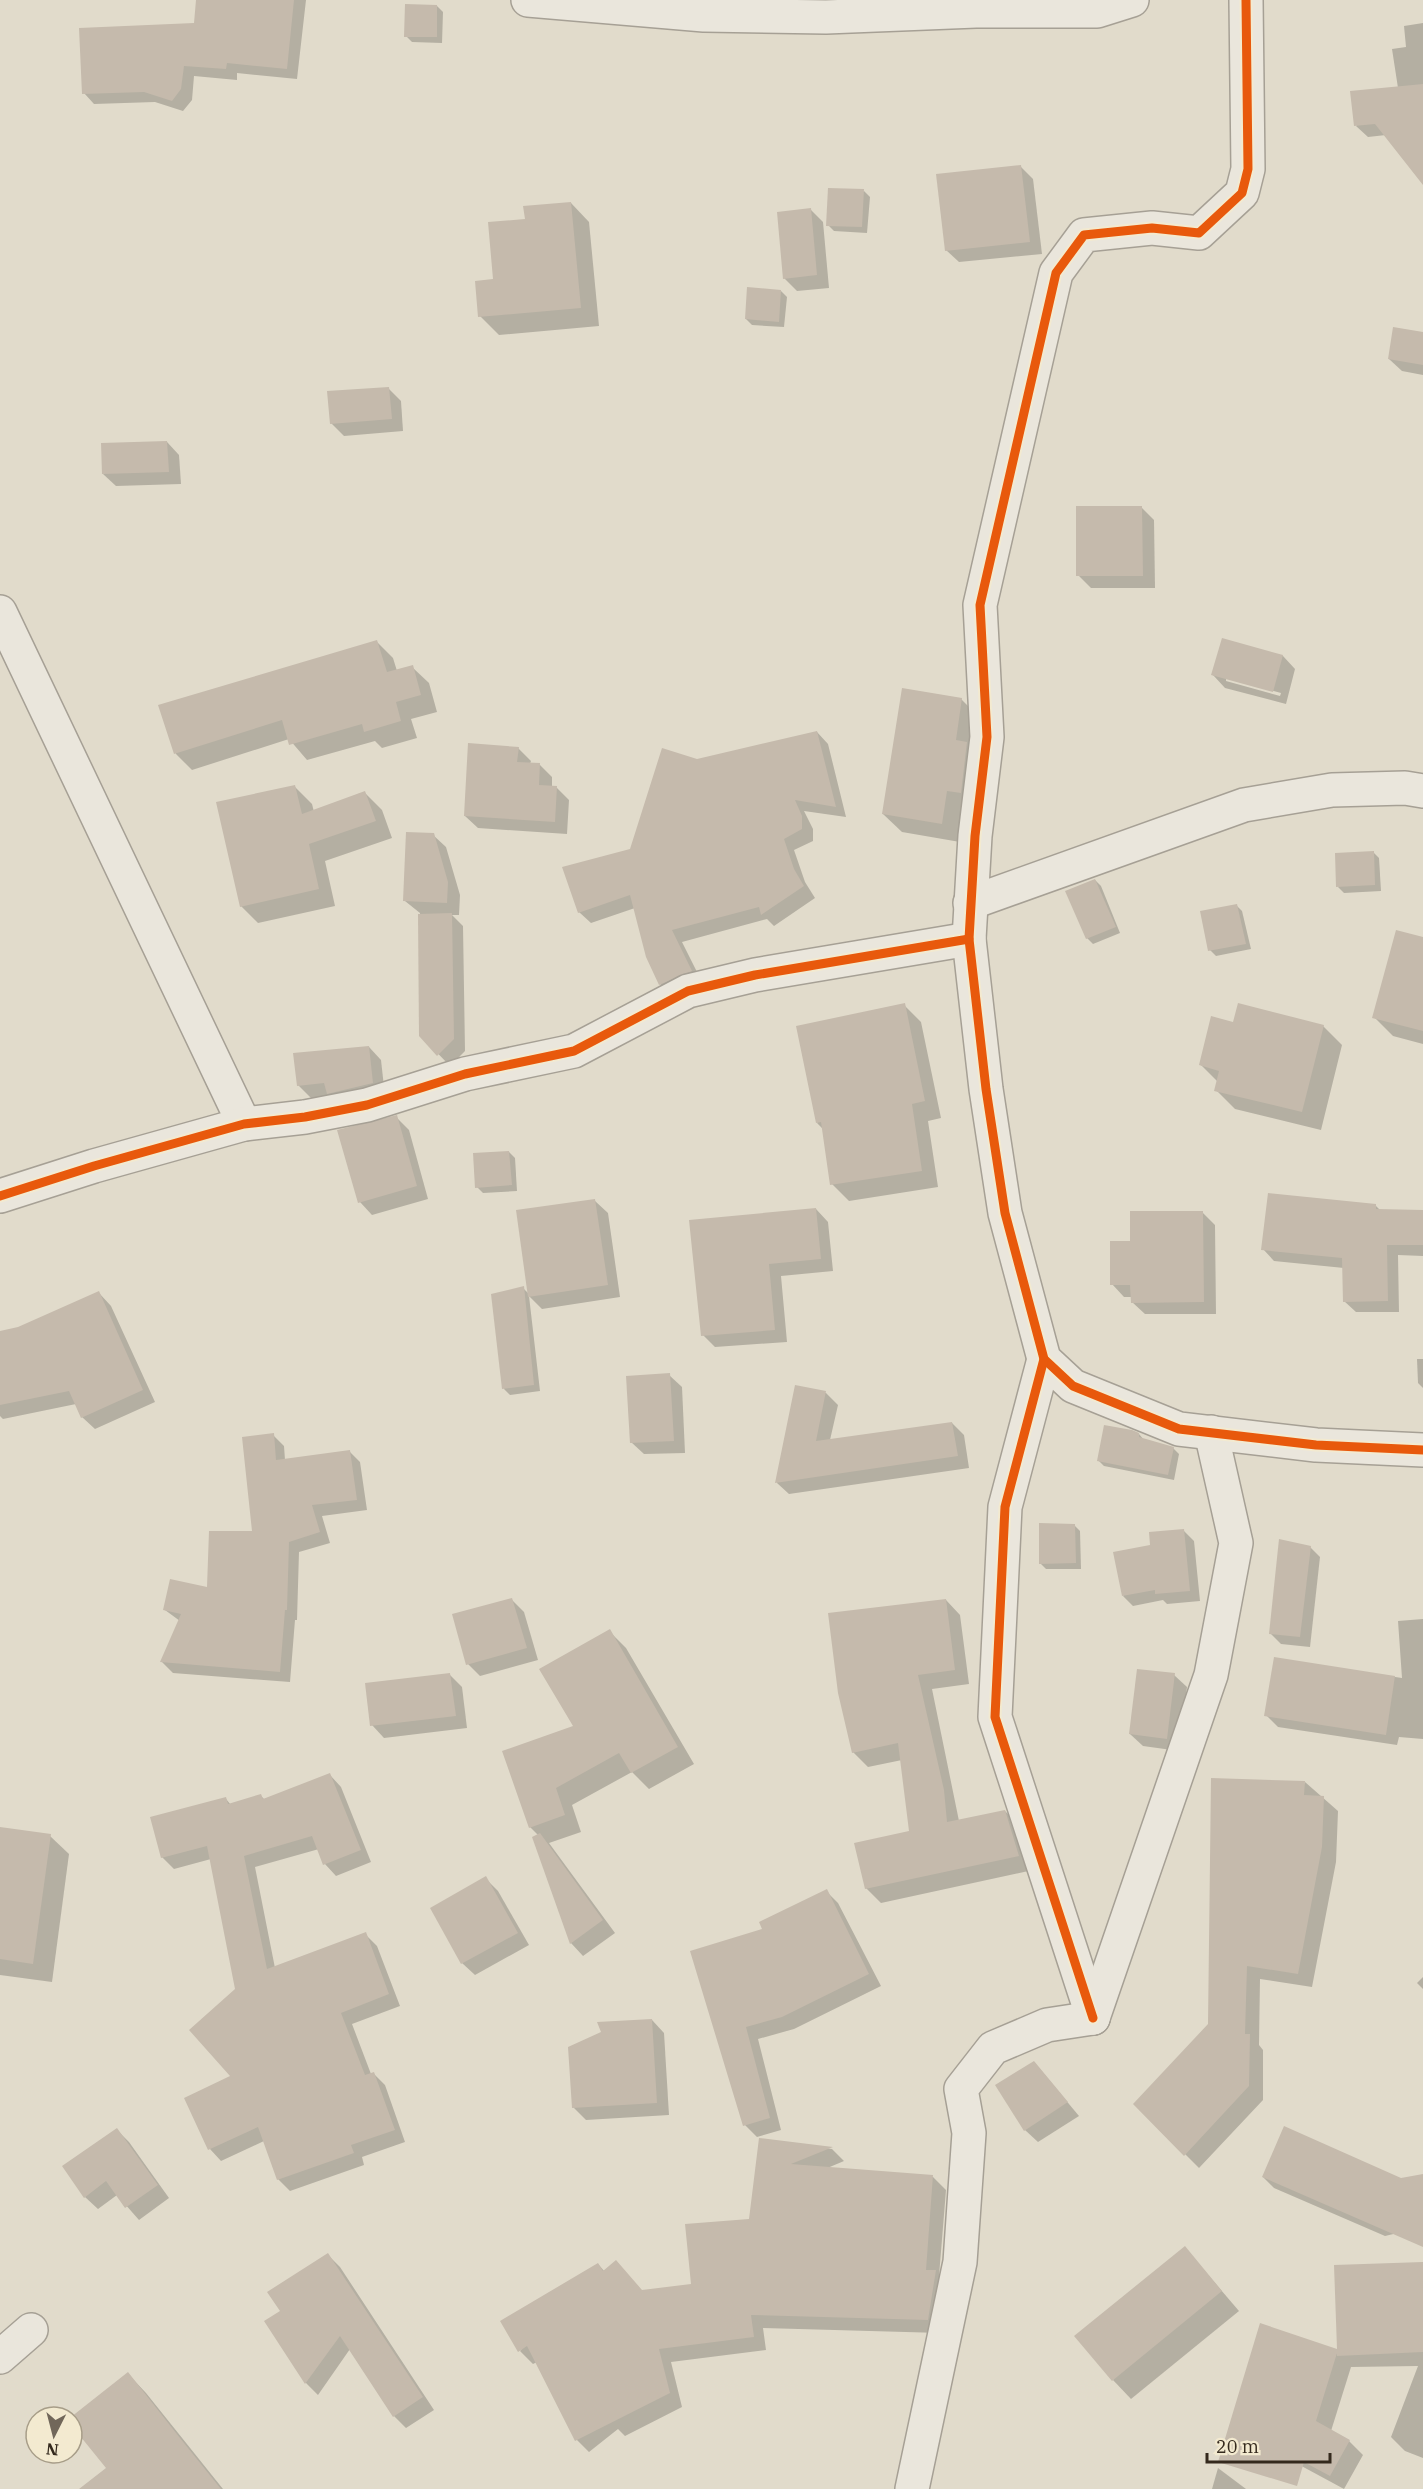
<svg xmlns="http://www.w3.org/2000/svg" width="1423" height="2489" font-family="'IBM Plex Serif',serif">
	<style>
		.shadow { fill: #0003; fill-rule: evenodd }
		.building { fill: #c5baac }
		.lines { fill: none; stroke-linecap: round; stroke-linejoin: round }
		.street-casing { stroke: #a6a095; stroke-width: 36 }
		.street { stroke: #eae6dc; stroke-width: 33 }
		.cycleway-casing { stroke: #f3ead0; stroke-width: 13 }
		.cycleway { stroke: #e8590c; stroke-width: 9 }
	</style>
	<rect width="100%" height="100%" fill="#e1dbcb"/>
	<g class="shadow">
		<polygon points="197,0 306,0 297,79 237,73 237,80 194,76 192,100 183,111 155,102 94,104 84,93 195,25"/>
		<polygon points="437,6 443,12 442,43 412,42 406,36"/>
		<polygon points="1423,23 1423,183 1386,135 1368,137 1356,126 1398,88 1392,49 1406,47 1404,26"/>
		<polygon points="1020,166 1033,179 1042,254 959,262 946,250"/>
		<polygon points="864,191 870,197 867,233 834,231 828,225"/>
		<polygon points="571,203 589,222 599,326 499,335 480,316 526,220"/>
		<polygon points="811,210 823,222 829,288 797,291 784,278"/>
		<polygon points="781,291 787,297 784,327 752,325 746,319"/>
		<polygon points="1423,333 1423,375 1402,371 1389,359"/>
		<polygon points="388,388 401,401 403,431 344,436 331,423"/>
		<polygon points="167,442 179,455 181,484 116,486 103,474"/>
		<polygon points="1141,507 1154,520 1155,588 1091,588 1078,575"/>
		<path d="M1223 640 1283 656 1295 669 1286 704 1225 688 1213 675ZM1226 678 1281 693 1280 696 1226 681Z"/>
		<polygon points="377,642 393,658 397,671 412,667 429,683 437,712 411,719 417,738 382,748 375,741 307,760 289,739 192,770 176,754 160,706"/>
		<polygon points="961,699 980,718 960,842 902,832 883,814"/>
		<polygon points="817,732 828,744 846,817 804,811 813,829 813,841 794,850 805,882 815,898 774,926 767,919 682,942 702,982 671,996 660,984 635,908 591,923 579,912 631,850 697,761"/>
		<polygon points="518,748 531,761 530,764 540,765 552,777 552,787 557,788 569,800 567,834 478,828 465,816"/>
		<polygon points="295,787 312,804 314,812 365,793 382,810 392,838 325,861 335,906 258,923 241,906"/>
		<polygon points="433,835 446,847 460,895 459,915 452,915 463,926 465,1051 450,1066 421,1036 420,913 405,901"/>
		<polygon points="1373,852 1379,858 1381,891 1344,893 1338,887"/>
		<polygon points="1095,880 1101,886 1120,933 1093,944 1087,938"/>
		<polygon points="1236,905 1242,911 1251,949 1216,956 1210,950"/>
		<polygon points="1423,939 1423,1044 1393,1036 1374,1017"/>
		<polygon points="904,1005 921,1022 941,1118 928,1121 938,1187 849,1201 832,1184 823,1129 817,1123"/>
		<polygon points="1234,1024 1323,1026 1342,1045 1321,1130 1235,1109 1216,1090 1218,1082 1201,1065"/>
		<polygon points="369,1047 381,1060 385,1096 311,1098 298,1085"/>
		<polygon points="396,1117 409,1130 428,1199 372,1215 360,1202"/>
		<polygon points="509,1152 515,1158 517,1191 483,1193 477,1187"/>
		<polygon points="595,1201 608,1213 620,1297 542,1309 529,1296 540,1391 510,1395 504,1389 523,1288 529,1294"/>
		<polygon points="1376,1206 1380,1210 1423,1211 1423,1256 1398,1255 1399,1312 1356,1312 1344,1301 1344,1268 1274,1261 1263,1249"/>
		<polygon points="816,1209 828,1222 833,1271 781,1276 787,1342 715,1347 703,1335"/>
		<polygon points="1202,1212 1215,1225 1216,1314 1145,1314 1132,1302 1132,1297 1124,1297 1112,1284 1132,1243"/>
		<polygon points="99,1293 111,1306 155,1402 95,1429 82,1417 76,1404 3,1419 0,1416 0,1332 18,1329"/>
		<polygon points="1417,1359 1423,1359 1423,1388 1418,1383"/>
		<polygon points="669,1375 682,1387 685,1453 644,1454 631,1442"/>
		<polygon points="796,1387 826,1393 838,1405 830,1440 952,1423 964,1435 969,1468 789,1494 777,1483"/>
		<polygon points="1139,1434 1144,1440 1173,1448 1179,1454 1174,1480 1104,1466 1098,1460"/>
		<polygon points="273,1435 284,1446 285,1460 350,1452 360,1462 367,1510 322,1516 330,1543 299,1552 297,1620 295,1620 290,1682 173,1673 162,1662 180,1621 165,1610 208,1588 254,1533"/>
		<polygon points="1074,1525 1080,1531 1081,1569 1046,1569 1040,1563"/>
		<polygon points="1183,1530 1194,1541 1200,1601 1167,1604 1163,1600 1133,1606 1123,1596"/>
		<polygon points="1310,1547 1320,1557 1310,1647 1281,1644 1270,1633"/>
		<polygon points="512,1600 524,1612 538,1660 480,1676 468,1664"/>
		<polygon points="946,1600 960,1615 969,1684 932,1689 959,1821 1005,1811 1020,1826 1033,1870 881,1903 866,1888 910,1832 902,1760 868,1767 853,1752"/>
		<polygon points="1423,1619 1423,1739 1399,1737 1397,1745 1278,1727 1266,1715 1275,1659 1402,1678 1398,1621"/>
		<polygon points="609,1631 626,1648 694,1764 649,1789 632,1772 572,1805 581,1832 549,1843 615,1933 583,1956 571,1943 534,1837 538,1835 530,1827 575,1727"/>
		<polygon points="450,1675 462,1687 467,1728 384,1738 372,1725"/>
		<polygon points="1174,1675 1187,1687 1179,1751 1143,1746 1130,1734"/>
		<polygon points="330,1775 341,1787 371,1862 336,1876 325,1864 319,1849 255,1867 275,1968 365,1934 377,1946 400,2006 352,2024 371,2074 374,2074 385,2085 405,2142 362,2157 364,2165 290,2191 278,2179 264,2141 221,2161 210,2149 232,2077 236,1990 211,1859 174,1869 162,1857 226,1799 231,1805 261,1796 265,1800"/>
		<polygon points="1305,1782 1338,1811 1336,1862 1312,1987 1260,1979 1259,2045 1263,2050 1263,2100 1199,2168 1135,2104 1209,2024"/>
		<polygon points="0,1829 50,1836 69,1854 52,1982 0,1975"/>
		<polygon points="485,1878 498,1891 529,1945 475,1975 462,1963"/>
		<polygon points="826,1891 838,1903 881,1986 794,2029 758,2039 781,2130 757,2137 745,2125 692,1952 764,1930"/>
		<polygon points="1423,1977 1423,1989 1417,1983"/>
		<polygon points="652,2020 664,2033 669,2115 586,2120 573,2107"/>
		<polygon points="1034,2062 1079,2116 1038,2142 1025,2130"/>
		<polygon points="117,2130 129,2142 169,2198 139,2220 117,2195 98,2209 85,2197"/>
		<polygon points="760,2140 832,2149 844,2161 825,2169 933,2177 946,2190 939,2276 948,2285 941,2333 763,2328 766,2350 671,2362 682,2407 625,2436 618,2429 589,2452 576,2439 537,2362 533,2364 520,2351 598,2264 605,2272 643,2291 692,2285 750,2220"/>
		<polygon points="1423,2175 1423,2227 1385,2236 1274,2188 1263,2177 1401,2179"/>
		<polygon points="1185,2248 1239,2311 1131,2399 1113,2380"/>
		<polygon points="328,2255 340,2267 434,2410 406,2428 394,2416 350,2349 318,2395 306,2383 266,2321 282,2311"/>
		<polygon points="1423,2263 1423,2458 1405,2451 1391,2437 1418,2366 1351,2367 1331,2431 1349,2441 1363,2455 1344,2489 1246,2436 1339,2351"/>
		<polygon points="128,2374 146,2393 223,2489 89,2489 108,2468"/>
		<polygon points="1218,2468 1246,2489 1212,2489"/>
	</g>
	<g class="building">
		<polygon points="196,0 294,0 287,69 227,63 226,69 184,66 181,89 172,101 144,92 82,94 79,28 194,23"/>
		<polygon points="405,4 437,5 437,37 404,37"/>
		<polygon points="1423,84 1423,185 1375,124 1354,126 1350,91"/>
		<polygon points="1021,165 1030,242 945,251 936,174"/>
		<polygon points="828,188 864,189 862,227 826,226"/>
		<polygon points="571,202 581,308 478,317 475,281 493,279 488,222 525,219 523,206"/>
		<polygon points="811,208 817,275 783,279 777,212"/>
		<polygon points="747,287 781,290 779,322 745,319"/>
		<polygon points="1393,327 1423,332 1423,365 1388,359"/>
		<polygon points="389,387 392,419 330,424 327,391"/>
		<polygon points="167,441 169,472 102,474 101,443"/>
		<polygon points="1076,506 1142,506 1143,576 1076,576"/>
		<polygon points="1222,638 1283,655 1273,692 1211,675"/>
		<polygon points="377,640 387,672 413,665 421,695 396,702 401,721 364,732 362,724 289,745 282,720 174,754 158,705"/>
		<polygon points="902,688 962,698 956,740 967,742 961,793 947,791 942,824 882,814"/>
		<polygon points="817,731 836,807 795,800 802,816 802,829 784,839 794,869 804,886 761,915 759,907 672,930 692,971 659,985 646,957 630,895 578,913 562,867 630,849 662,748 697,759"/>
		<polygon points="468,743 519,747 517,762 540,763 539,785 557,786 555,822 464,816"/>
		<polygon points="295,785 302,814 365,791 376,821 309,844 319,889 240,907 216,802"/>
		<polygon points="406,832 434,833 448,882 447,903 403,901"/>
		<polygon points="1374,851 1375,885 1336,887 1335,853"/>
		<polygon points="1095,879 1116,927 1086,939 1065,891"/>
		<polygon points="1237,904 1246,944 1208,951 1200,911"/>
		<polygon points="452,913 454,1039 437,1056 419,1036 418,914"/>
		<polygon points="1396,930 1423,937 1423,1031 1372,1018"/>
		<polygon points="905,1003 925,1101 912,1104 922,1171 830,1185 821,1122 816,1123 796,1026"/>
		<polygon points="1238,1003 1324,1025 1302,1112 1214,1091 1219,1071 1199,1065 1211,1016 1233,1022"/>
		<polygon points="369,1046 373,1083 327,1094 324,1083 297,1086 293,1053"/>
		<polygon points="397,1115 417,1186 358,1203 337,1130"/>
		<polygon points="509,1151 512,1185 475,1188 473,1153"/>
		<polygon points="1268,1193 1376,1204 1376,1209 1423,1210 1423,1245 1387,1245 1388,1301 1343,1302 1342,1258 1261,1250"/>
		<polygon points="595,1199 608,1285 528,1297 516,1210"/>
		<polygon points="816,1208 821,1259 769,1264 775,1330 701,1336 689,1220"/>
		<polygon points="1130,1211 1203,1211 1204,1302 1131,1303 1130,1285 1110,1285 1110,1241 1130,1241"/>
		<polygon points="524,1286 534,1385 502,1389 491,1294"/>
		<polygon points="99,1291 143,1390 81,1418 69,1391 0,1405 0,1331 18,1327"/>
		<polygon points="670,1373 674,1441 630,1443 626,1376"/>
		<polygon points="795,1385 826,1391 816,1441 952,1422 958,1456 775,1483"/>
		<polygon points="1104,1425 1132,1430 1139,1433 1139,1437 1174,1447 1168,1475 1097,1461"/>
		<polygon points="274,1433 276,1460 350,1450 357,1500 312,1505 320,1532 289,1542 287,1610 285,1610 280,1672 160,1662 181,1614 163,1610 170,1579 207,1587 209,1531 252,1531 242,1437"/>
		<polygon points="1039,1523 1075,1524 1076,1563 1039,1564"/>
		<polygon points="1184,1529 1190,1591 1155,1594 1155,1590 1122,1596 1113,1552 1150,1545 1149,1532"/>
		<polygon points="1279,1539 1311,1546 1300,1637 1269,1634"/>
		<polygon points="512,1598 527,1648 466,1665 452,1614"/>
		<polygon points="946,1599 955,1670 918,1675 944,1790 947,1822 1005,1810 1019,1856 865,1889 854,1843 909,1831 898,1743 852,1753 838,1693 828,1613"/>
		<polygon points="610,1629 678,1747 631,1773 619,1753 556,1788 565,1815 529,1828 502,1751 573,1726 539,1669"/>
		<polygon points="1274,1657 1395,1676 1386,1735 1264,1716"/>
		<polygon points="1137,1669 1175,1673 1167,1739 1129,1734"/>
		<polygon points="450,1673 456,1716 370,1726 365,1683"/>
		<polygon points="330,1773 361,1850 323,1865 312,1836 244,1856 267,1969 366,1932 389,1994 341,2013 365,2075 374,2072 395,2130 351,2145 354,2153 277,2180 258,2127 208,2150 184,2098 230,2076 189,2030 235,1989 207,1846 161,1858 150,1817 226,1797 228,1804 261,1794 263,1799"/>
		<polygon points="1211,1778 1305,1781 1304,1795 1324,1796 1322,1847 1298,1974 1247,1966 1245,2034 1250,2034 1249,2086 1184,2156 1133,2104 1208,2024"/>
		<polygon points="0,1827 51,1834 33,1964 0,1959"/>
		<polygon points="540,1833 603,1920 570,1944 532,1837"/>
		<polygon points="486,1876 518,1933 461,1964 430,1908"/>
		<polygon points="827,1889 869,1974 782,2017 746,2027 770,2118 743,2126 690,1951 762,1929 759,1922"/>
		<polygon points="652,2019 657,2103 572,2108 568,2047 601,2032 597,2022"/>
		<polygon points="1034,2061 1068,2102 1024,2131 995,2085"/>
		<polygon points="1284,2126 1401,2178 1423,2174 1423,2247 1262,2177"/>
		<polygon points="117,2128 158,2185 125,2208 106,2181 84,2198 62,2166"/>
		<polygon points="759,2138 833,2147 791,2164 933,2175 926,2270 936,2270 928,2320 751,2315 754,2337 659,2349 670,2393 575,2441 527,2346 518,2352 500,2321 598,2263 603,2271 616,2260 642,2290 691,2284 685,2224 749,2219"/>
		<polygon points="1185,2246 1222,2291 1112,2381 1074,2336"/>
		<polygon points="328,2253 423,2397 393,2417 340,2336 305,2384 264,2321 280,2311 267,2292"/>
		<polygon points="1423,2262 1423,2352 1337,2356 1337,2353 1316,2421 1350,2440 1330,2476 1304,2462 1297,2486 1218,2462 1260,2323 1337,2349 1334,2265"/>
		<polygon points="128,2372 180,2438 221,2489 79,2489 106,2468 72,2426 71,2417"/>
	</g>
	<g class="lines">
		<g class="street-casing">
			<g id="street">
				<polyline points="528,0 704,15 826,17 976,11 1097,11 1132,0"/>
				<polyline points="1246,0 1248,169 1242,193 1199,233 1152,228 1084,235 1056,273 980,605 987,737 975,836 969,939 986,1089 1005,1213 1044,1359 1073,1386 1179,1429 1316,1445 1423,1450"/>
				<polyline points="0,612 244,1124"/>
				<polyline points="970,903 1244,805 1332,790 1405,788 1423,791"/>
				<polyline points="0,1196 94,1166 244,1124 305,1117 367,1105 465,1074 574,1051 688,991 755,975 969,939"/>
				<polyline points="1044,1359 1005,1507 995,1717 1093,2018"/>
				<polyline points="1093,2018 1211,1675 1236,1543 1211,1432"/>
				<polyline points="0,2357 31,2330"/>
				<polyline points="912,2489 960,2262 969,2133 961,2089 993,2048 1047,2025 1093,2018"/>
			</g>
		</g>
		<use href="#street" class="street"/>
		<g class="cycleway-casing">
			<g id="cycleway">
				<polyline points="1246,0 1248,169 1242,193 1199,233 1152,228 1084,235 1056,273 980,605 987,737 975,836 969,939 986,1089 1005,1213 1044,1359 1073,1386 1179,1429 1316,1445 1423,1450"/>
				<polyline points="0,1196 94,1166 244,1124 305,1117 367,1105 465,1074 574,1051 688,991 755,975 969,939"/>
				<polyline points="1044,1359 1005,1507 995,1717 1093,2018"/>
			</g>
		</g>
		<use href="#cycleway" class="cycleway"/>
	</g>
	<g transform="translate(54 2435) rotate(186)"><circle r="28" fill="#f3ead0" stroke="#a79d88" stroke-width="1.5"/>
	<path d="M0-4.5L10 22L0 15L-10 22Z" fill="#71675a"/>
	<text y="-9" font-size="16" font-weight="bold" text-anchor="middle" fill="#34291d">N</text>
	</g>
	<path d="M1207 2453v9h123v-9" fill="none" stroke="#34291d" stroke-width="3"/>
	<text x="1216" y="2453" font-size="18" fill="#34291d" stroke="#f3ead0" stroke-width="4.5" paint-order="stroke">20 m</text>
</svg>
